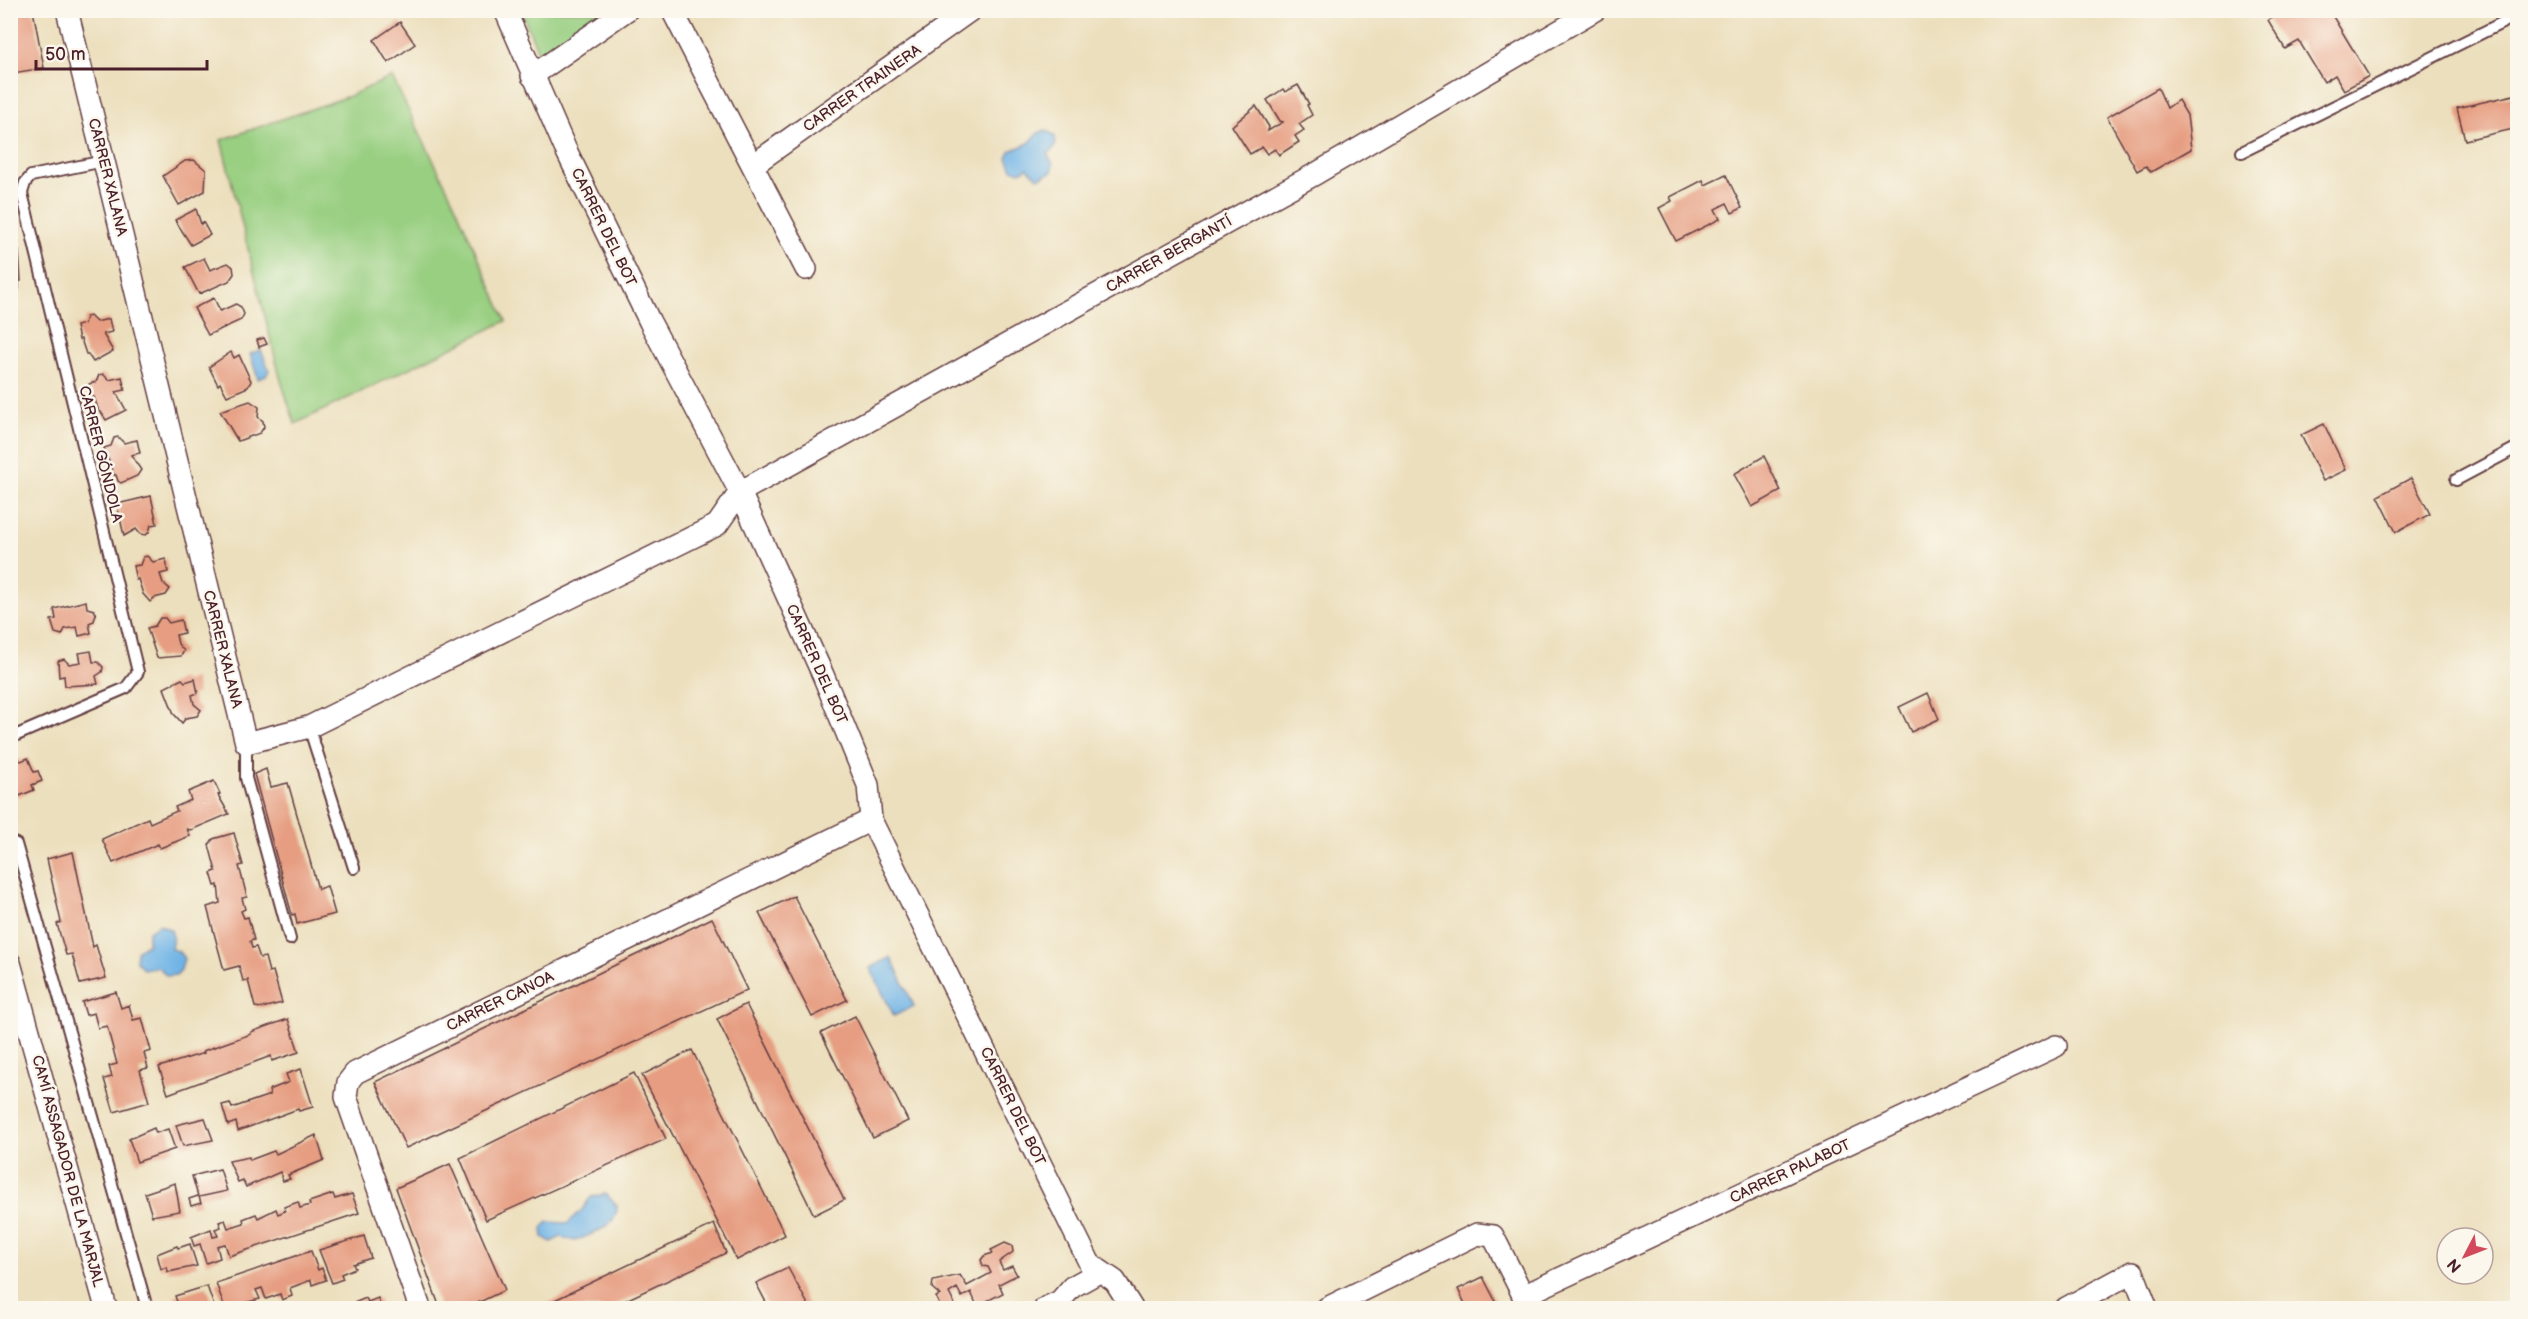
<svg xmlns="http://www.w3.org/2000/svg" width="2528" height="1319" font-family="'Balsamiq Sans',sans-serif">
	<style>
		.green { fill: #98cf81; stroke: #717756; stroke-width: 1.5 }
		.water { fill: #70b4e6; stroke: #5d6a88; stroke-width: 1.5 }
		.building { fill: #e69d81 }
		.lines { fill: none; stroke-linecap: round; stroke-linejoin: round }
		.service-casing { stroke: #623c41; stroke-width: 14 }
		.minor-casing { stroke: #623c41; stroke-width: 24 }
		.service { stroke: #fff; stroke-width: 10 }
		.minor { stroke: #fff; stroke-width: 21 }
		.labels { text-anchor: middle; stroke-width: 5; stroke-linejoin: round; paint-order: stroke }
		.street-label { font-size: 15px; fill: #4a1f2b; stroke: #fbf7ec }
	</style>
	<rect width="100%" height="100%" fill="#fbf7ec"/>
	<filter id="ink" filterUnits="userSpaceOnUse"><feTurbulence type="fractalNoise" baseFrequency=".0167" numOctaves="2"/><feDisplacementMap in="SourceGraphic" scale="12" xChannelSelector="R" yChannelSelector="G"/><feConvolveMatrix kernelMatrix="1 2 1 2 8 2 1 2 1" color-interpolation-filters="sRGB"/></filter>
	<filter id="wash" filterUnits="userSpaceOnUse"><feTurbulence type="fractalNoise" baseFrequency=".008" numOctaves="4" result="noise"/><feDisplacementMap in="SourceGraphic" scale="24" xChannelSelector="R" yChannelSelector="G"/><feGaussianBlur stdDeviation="1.35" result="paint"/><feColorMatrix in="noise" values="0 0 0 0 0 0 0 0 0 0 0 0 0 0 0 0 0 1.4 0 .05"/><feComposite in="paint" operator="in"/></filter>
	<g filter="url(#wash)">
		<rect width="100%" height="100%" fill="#ecdfbd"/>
		<g class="green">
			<polygon points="521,11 606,11 540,56"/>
			<polygon points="392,77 454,202 506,321 295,424 281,381 221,140 349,96"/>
		</g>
		<g class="water">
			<path d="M1045 130 1054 135C1058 143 1055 150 1047 154L1053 164 1052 172 1038 178 1028 168 1020 172 1012 169 1007 158 1010 151 1029 143 1038 133Z"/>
			<polygon points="261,350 269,370 266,376 258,379 250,354"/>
			<polygon points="159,924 171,930 173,937 171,949 178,951 184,958 181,970 176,975 167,976 158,967 143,969 136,960 137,951 148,943 148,932"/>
			<polygon points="891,957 914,1006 894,1016 870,968"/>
			<path d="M606 1194 617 1206C618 1227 591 1234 575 1241L561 1237 551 1242 543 1237 542 1228 548 1222 568 1223 581 1211 591 1197Z"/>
		</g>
		<g id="blocks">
			<g class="building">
				<polygon points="10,10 33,10 44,68 13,73"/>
				<polygon points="2283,10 2329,10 2369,76 2344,90 2335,75 2324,82 2299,41 2285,49 2268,20"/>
				<polygon points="400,22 415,44 388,63 374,40"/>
				<polygon points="1298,85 1309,104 1307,105 1312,115 1299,124 1304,130 1295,136 1299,142 1279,155 1275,149 1267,154 1262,147 1250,154 1232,126 1256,106 1269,127 1268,131 1283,122 1280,121 1267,100 1283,89 1285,92"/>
				<polygon points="2158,88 2167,108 2178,100 2187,115 2191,149 2151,172 2146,166 2137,171 2107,117"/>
				<polygon points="2518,94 2518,128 2465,140 2457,108"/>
				<polygon points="194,160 206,170 205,191 179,205 163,176 185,161"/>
				<polygon points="1726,175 1742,208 1732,213 1727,203 1715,209 1720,219 1676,241 1659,208 1672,201 1670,197 1703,180 1705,185"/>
				<polygon points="196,209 201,224 203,222 210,235 191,245 175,220"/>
				<polygon points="19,251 21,281 19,281 19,289 15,291 10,289 10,253"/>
				<polygon points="204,258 210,270 228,263 233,267 234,274 229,281 199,294 185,267"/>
				<polygon points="214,298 220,311 236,304 241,307 244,314 241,320 208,335 194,308"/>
				<polygon points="90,316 96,322 109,319 112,332 103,334 113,351 93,362 88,354 86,354 81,339 79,340 76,326 84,324 86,317"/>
				<polygon points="264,338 267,344 259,347 257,340"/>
				<polygon points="231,352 234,358 239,355 251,381 248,387 227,396 220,383 218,385 209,367"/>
				<polygon points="103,374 109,380 122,377 125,390 116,392 126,410 106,420 101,412 99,412 94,397 92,398 89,384 96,382 99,375"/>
				<polygon points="250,401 259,407 258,417 263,421 264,427 260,433 238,441 220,411"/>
				<polygon points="2324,424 2346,470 2323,481 2301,435"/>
				<polygon points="118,437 124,443 137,440 140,453 131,455 141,470 137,476 121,483 118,481 116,475 114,475 104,448 111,446 114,438"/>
				<polygon points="1764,456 1781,491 1752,507 1734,474"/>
				<polygon points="2411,478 2430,514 2396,532 2378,496"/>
				<polygon points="151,496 157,524 151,525 149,532 146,535 140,534 136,529 124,536 117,504"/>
				<polygon points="147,556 153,562 166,559 168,572 160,574 163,583 170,589 166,595 154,598 150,602 143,594 138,579 136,580 133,566 140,565 143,557"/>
				<polygon points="86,601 87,608 94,610 96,614 94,621 89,623 91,633 79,636 77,627 65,629 62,635 55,633 51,620 56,619 54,609"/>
				<polygon points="160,618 165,618 169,623 181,620 184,633 176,635 178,644 184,651 181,656 157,658 147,628 155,626"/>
				<polygon points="91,651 93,662 98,662 103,667 102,672 96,676 98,684 65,686 64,676 59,677 58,661 64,659 69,664 81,662 79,653"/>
				<polygon points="182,679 185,682 195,679 198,693 192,695 194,704 201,710 197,716 186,718 182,723 174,714 164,688"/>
				<polygon points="1928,693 1939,719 1911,732 1899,707"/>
				<polygon points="15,757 21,761 28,758 34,772 38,771 42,781 32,785 34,790 17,797 10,784 10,760"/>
				<polygon points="266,769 271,787 288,783 318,889 327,886 335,914 297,924 295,914 292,915 254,774"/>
				<polygon points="214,781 220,794 218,795 229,814 191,830 187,829 190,836 160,848 158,844 113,863 102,839 148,818 150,823 177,811 175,807 191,800 188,792"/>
				<polygon points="234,833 243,865 239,866 247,897 242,898 245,909 241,911 244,918 248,917 254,940 250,941 252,948 256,947 260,958 265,957 269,972 273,971 282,1003 262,1008 255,1007 248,980 243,981 239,966 224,970 207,907 220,903 218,885 215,886 211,873 216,871 209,845 213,839"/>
				<polygon points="73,852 93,947 96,945 106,978 80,984 72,954 66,955 57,924 61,922 47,859"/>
				<polygon points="794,896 847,1000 812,1017 759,913"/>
				<polygon points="712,918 747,990 406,1148 375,1082"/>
				<polygon points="116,992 121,1008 129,1005 133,1020 142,1018 151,1051 144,1053 148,1068 140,1070 149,1102 114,1112 104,1079 112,1077 109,1066 117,1064 107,1026 98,1028 94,1013 86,1015 82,1002"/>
				<polygon points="746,1004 844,1200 814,1215 717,1019"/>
				<polygon points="855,1016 908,1121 873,1138 821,1033"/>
				<polygon points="288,1019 299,1052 272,1061 271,1056 168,1094 159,1067 204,1053 203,1051 251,1034 251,1032"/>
				<polygon points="692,1050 785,1235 737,1260 642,1075"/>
				<polygon points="301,1069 313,1107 299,1111 298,1109 238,1131 236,1122 228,1125 222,1105 230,1103 232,1108 270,1095 269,1090 289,1082 286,1074"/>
				<polygon points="634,1073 666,1139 486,1220 460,1158"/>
				<polygon points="205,1118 213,1140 183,1146 176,1125"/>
				<polygon points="154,1128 156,1133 168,1129 175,1149 137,1162 129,1139"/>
				<polygon points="316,1135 324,1160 288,1175 290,1179 283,1181 280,1172 246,1187 243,1180 238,1182 229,1161 249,1157 250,1160 274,1151 276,1154"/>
				<polygon points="450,1164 505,1290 467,1308 440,1308 396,1188"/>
				<polygon points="220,1169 227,1191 199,1197 201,1203 191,1206 189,1199 198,1196 192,1176"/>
				<polygon points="175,1183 180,1211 152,1216 145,1193"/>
				<polygon points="333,1194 335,1199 352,1194 359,1213 229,1256 225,1244 217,1246 220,1258 206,1263 200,1244 194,1246 191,1237 211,1229 213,1237 218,1236 215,1229 221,1227 219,1222 225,1220 228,1228 244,1223 243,1219 256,1214 258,1218 276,1209 278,1214 285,1211 284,1207 298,1202 300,1208 310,1205 309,1202"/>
				<polygon points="714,1224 726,1253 609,1308 538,1308"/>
				<polygon points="364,1236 371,1258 353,1264 355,1268 341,1274 343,1279 332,1283 319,1250"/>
				<polygon points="1005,1243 1012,1246 1013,1252 999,1262 1003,1270 1012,1266 1017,1275 999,1284 1003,1293 977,1306 971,1292 962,1297 957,1288 949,1293 954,1303 953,1308 941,1308 936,1297 940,1295 932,1288 933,1281 960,1275 967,1286 991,1273 988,1267 983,1266 981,1260 984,1256 993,1253 991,1250"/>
				<polygon points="190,1244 197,1266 168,1272 167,1267 161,1269 157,1254 177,1246 178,1248"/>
				<polygon points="311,1251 318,1270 322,1268 326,1280 312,1285 311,1280 290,1288 292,1296 282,1300 280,1294 266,1299 262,1288 256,1290 260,1299 225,1308 216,1283"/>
				<polygon points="788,1268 810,1308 769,1308 756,1283"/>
				<polygon points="1483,1277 1499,1308 1467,1308 1458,1289"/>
				<polygon points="207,1286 214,1306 179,1308 175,1296"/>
				<polygon points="366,1298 368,1302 378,1298 381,1308 342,1308"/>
			</g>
		</g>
	</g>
	<g filter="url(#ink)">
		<use href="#blocks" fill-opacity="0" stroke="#623c41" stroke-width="1.5"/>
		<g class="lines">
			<g class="service-casing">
				<g id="service">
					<polyline points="2242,152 2518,15"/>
					<polyline points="2456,480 2518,447"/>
					<polyline points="309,727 354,868"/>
					<polyline points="10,738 126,688 138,672 22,193 25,183 31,176 104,161"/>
					<polyline points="246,743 246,778 290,939"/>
					<polyline points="10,842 16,844 147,1308"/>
				</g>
			</g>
			<g class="minor-casing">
				<g id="minor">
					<polyline points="67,10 246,743 309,727 717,525 740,492 1317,173 1595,10"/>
					<polyline points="505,10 565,148 650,322 740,492 823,675 868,785 871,820 1090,1264 1115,1281 1132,1308"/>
					<polyline points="672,10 806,269"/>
					<polyline points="532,76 627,10"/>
					<polyline points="753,165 971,10"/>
					<polyline points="10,963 106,1308"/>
					<polyline points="1523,1296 2056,1046"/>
					<polyline points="420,1308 346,1097 348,1082 355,1073 871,820"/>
					<polyline points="1045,1308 1060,1301 1072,1287 1099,1272"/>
					<polyline points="1327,1308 1477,1234 1493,1236 1529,1307"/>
					<polyline points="2066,1308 2133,1272 2147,1308"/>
				</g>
			</g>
			<use href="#service" class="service"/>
			<use href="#minor" class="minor"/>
		</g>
	</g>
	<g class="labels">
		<g class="street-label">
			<text transform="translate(862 88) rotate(-35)" y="5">CARRER TRAINERA</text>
			<text transform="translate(108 177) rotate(76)" y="5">CARRER XALANA</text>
			<text transform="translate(604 227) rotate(64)" y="5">CARRER DEL BOT</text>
			<text transform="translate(1169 254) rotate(-29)" y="5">CARRER BERGANTÍ</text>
			<text transform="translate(101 454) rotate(76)" y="5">CARRER GÓNDOLA</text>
			<text transform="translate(223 649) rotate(76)" y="5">CARRER XALANA</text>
			<text transform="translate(817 664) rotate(66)" y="5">CARRER DEL BOT</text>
			<text transform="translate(500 1001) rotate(-26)" y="5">CARRER CANOA</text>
			<text transform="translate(1013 1106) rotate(64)" y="5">CARRER DEL BOT</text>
			<text transform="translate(68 1171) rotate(75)" y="5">CAMÍ ASSAGADOR DE LA MARJAL</text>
			<text transform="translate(1790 1171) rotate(-25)" y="5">CARRER PALABOT</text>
		</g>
	</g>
	<rect width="2528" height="1319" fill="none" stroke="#fbf7ec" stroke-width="36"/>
	<g transform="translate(2465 1256) rotate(228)"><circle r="28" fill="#fbf7ec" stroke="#b4a19f" stroke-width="1.5"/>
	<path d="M0-4.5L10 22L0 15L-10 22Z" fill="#d1495b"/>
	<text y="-9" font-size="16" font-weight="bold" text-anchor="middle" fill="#4a1f2b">N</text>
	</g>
	<path d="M36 60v9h171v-9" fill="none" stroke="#4a1f2b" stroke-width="3"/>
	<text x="45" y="60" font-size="18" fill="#4a1f2b" stroke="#fbf7ec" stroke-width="4.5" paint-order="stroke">50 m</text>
</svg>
